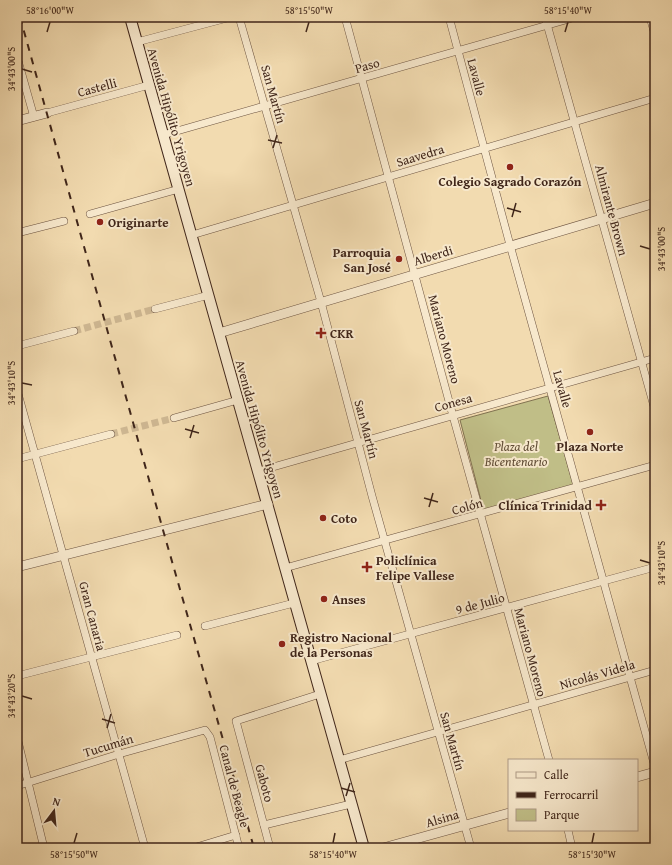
<svg xmlns="http://www.w3.org/2000/svg" width="672" height="865" font-family="'Gentium Book Plus',serif">
	<style>
		.green { fill: #c0be87; stroke: #807250 }
		.lines { fill: none; stroke-linecap: round; stroke-linejoin: round }
		.minor-tunnel { stroke: #ceb792; stroke-width: 7; stroke-dasharray: 7 3.5; stroke-linecap: butt }
		.minor-casing { stroke: #6c5340; stroke-width: 8 }
		.tertiary-casing { stroke: #6c5340; stroke-width: 10 }
		.secondary-casing { stroke: #40261a; stroke-width: 12 }
		.minor { stroke: #f7e8cc; stroke-width: 7 }
		.tertiary { stroke: #f7e8cc; stroke-width: 9 }
		.secondary { stroke: #f7e8cc; stroke-width: 10 }
		.rail { stroke: #40261a; stroke-width: 2; stroke-dasharray: 7 7; stroke-linecap: butt }
		.ticks { fill: none; stroke: #40261a; stroke-width: 1.5 }
		.poi-dot { fill: #8f2418; stroke: #f7e8cc; stroke-width: 1.5 }
		.labels { text-anchor: middle; stroke-width: 4; stroke-linejoin: round; paint-order: stroke }
		.street-label { font-size: 13px; fill: #40261a; stroke: #f7e8cc }
		.poi-label { font-size: 13px; font-weight: bold; fill: #40261a; stroke: #f7e8cc; text-anchor: start }
		.park-label { font-size: 13px; font-style: italic; fill: #604c35; stroke: #f7e8cc }
		.neatline { fill: none; stroke: #40261a; stroke-width: 1.5 }
		.ticks-label { font-size: 10px; text-anchor: middle; fill: #40261a }
	</style>
	<rect width="100%" height="100%" fill="#f2dbb0"/>
	<filter id="stains"><feTurbulence type="fractalNoise" baseFrequency=".005" numOctaves="4"/><feColorMatrix values="0 0 0 0 .2 0 0 0 0 .09 0 0 0 0 .02 0 0 0 .5 -.17"/></filter>
	<radialGradient id="worn" r=".72"><stop offset=".6" stop-color="#630" stop-opacity="0"/><stop offset="1" stop-color="#630" stop-opacity=".3"/></radialGradient>
	<polygon class="green" points="548,396 574,487 484,512 460,420"/>
	<g class="lines">
		<g class="minor-tunnel">
			<polyline points="74,331 155,309"/>
			<polyline points="111,434 174,418"/>
		</g>
		<g class="minor-casing">
			<g id="minor">
				<polyline points="239,17 321,302 372,496 471,848"/>
				<polyline points="345,17 453,416 549,760"/>
				<polyline points="449,17 510,245 655,767"/>
				<polyline points="545,17 655,410"/>
				<polyline points="650,17 655,35"/>
				<polyline points="137,42 231,17"/>
				<polyline points="17,57 34,117"/>
				<polyline points="47,113 149,85"/>
				<polyline points="163,135 576,17"/>
				<polyline points="90,214 179,189"/>
				<polyline points="17,233 64,221"/>
				<polyline points="192,235 655,98"/>
				<polyline points="155,309 209,295"/>
				<polyline points="17,346 74,331"/>
				<polyline points="17,390 145,848"/>
				<polyline points="174,418 238,400"/>
				<polyline points="17,459 111,434"/>
				<polyline points="259,471 655,358"/>
				<polyline points="285,568 655,465"/>
				<polyline points="205,626 294,603"/>
				<polyline points="311,661 655,567"/>
				<polyline points="17,676 177,635"/>
				<polyline points="17,737 44,848"/>
				<polyline points="339,760 655,670"/>
				<polyline points="17,786 119,754 205,730 210,737 239,848"/>
				<polyline points="264,825 351,804"/>
				<polyline points="568,830 572,848"/>
				<polyline points="193,848 236,835"/>
				<polyline points="270,848 236,721 320,694"/>
			</g>
		</g>
		<g class="tertiary-casing">
			<g id="tertiary">
				<polyline points="17,121 47,113"/>
				<polyline points="219,333 655,203"/>
				<polyline points="17,567 268,504"/>
				<polyline points="637,777 655,772"/>
				<polyline points="383,848 509,813"/>
			</g>
		</g>
		<g class="secondary-casing">
			<polyline id="secondary" points="130,17 364,848"/>
		</g>
		<use href="#minor" class="minor"/>
		<use href="#tertiary" class="tertiary"/>
		<use href="#secondary" class="secondary"/>
		<polyline class="rail" points="20,17 163,530 254,848"/>
	</g>
	<path class="ticks" d="M47 32 50 22M306 32 309 22M565 32 568 22M22 69 32 72M268 140 282 143M273 148 277 135M507 208 521 212M512 217 516 203M640 246 650 249M22 383 32 385M185 429 199 433M190 438 194 425M424 498 438 502M429 507 433 493M640 560 650 563M22 696 32 699M102 719 115 723M107 728 111 714M341 788 355 792M346 796 350 783M74 843 77 833M333 843 335 833M592 843 594 833"/>
	<g class="poi-dot">
		<circle cx="510" cy="167" r="4"/>
		<circle cx="100" cy="222" r="4"/>
		<circle cx="399" cy="259" r="4"/>
		<path d="M319 327h4v4h4v4h-4v4h-4v-4h-4v-4h4z"/>
		<circle cx="590" cy="432" r="4"/>
		<path d="M599 499h4v4h4v4h-4v4h-4v-4h-4v-4h4z"/>
		<circle cx="323" cy="518" r="4"/>
		<path d="M365 561h4v4h4v4h-4v4h-4v-4h-4v-4h4z"/>
		<circle cx="324" cy="599" r="4"/>
		<circle cx="282" cy="644" r="4"/>
	</g>
	<g class="labels">
		<g class="street-label">
			<text transform="translate(367 65) rotate(-16)" y="5">Paso</text>
			<text transform="translate(477 77) rotate(75)" y="5">Lavalle</text>
			<text transform="translate(97 87) rotate(-15)" y="5">Castelli</text>
			<text transform="translate(274 94) rotate(74)" y="5">San Martín</text>
			<text transform="translate(172 117) rotate(74)" y="5">Avenida Hipólito Yrigoyen</text>
			<text transform="translate(420 155) rotate(-17)" y="5">Saavedra</text>
			<text transform="translate(612 210) rotate(75)" y="5">Almirante Brown</text>
			<text transform="translate(433 255) rotate(-17)" y="5">Alberdi</text>
			<text transform="translate(445 339) rotate(75)" y="5">Mariano Moreno</text>
			<text transform="translate(563 389) rotate(74)" y="5">Lavalle</text>
			<text transform="translate(453 402) rotate(-16)" y="5">Conesa</text>
			<text transform="translate(260 429) rotate(74)" y="5">Avenida Hipólito Yrigoyen</text>
			<text transform="translate(367 429) rotate(75)" y="5">San Martín</text>
			<text transform="translate(467 506) rotate(-16)" y="5">Colón</text>
			<text transform="translate(480 603) rotate(-15)" y="5">9 de Julio</text>
			<text transform="translate(93 616) rotate(75)" y="5">Gran Canaria</text>
			<text transform="translate(531 652) rotate(75)" y="5">Mariano Moreno</text>
			<text transform="translate(597 674) rotate(-16)" y="5">Nicolás Videla</text>
			<text transform="translate(453 741) rotate(74)" y="5">San Martín</text>
			<text transform="translate(108 745) rotate(-17)" y="5">Tucumán</text>
			<text transform="translate(265 783) rotate(75)" y="5">Gaboto</text>
			<text transform="translate(235 786) rotate(75)" y="5">Canal de Beagle</text>
			<text transform="translate(442 818) rotate(-16)" y="5">Alsina</text>
		</g>
		<g class="poi-label">
			<text x="510" y="186" text-anchor="middle">Colegio Sagrado Corazón</text>
			<text x="108" y="227">Originarte</text>
			<text x="391" y="257" text-anchor="end">Parroquia<tspan x="391" dy="15">San José</tspan></text>
			<text x="330" y="338">CKR</text>
			<text x="590" y="451" text-anchor="middle">Plaza Norte</text>
			<text x="592" y="510" text-anchor="end">Clínica Trinidad</text>
			<text x="331" y="523">Coto</text>
			<text x="376" y="565">Policlínica<tspan x="376" dy="15">Felipe Vallese</tspan></text>
			<text x="332" y="604">Anses</text>
			<text x="290" y="642">Registro Nacional<tspan x="290" dy="15">de la Personas</tspan></text>
		</g>
		<g class="park-label">
			<text x="516" y="451">Plaza del<tspan x="516" dy="15">Bicentenario</tspan></text>
		</g>
	</g>
	<rect width="672" height="865" fill="none" stroke="#f2dbb0" stroke-width="44"/>
	<rect x="508" y="759" width="130" height="72" fill="#f7e8cc" stroke="#ae9a85"/>
	<rect x="516" y="772" width="20" height="6" fill="#f7e8cc" stroke="#ae9a85"/>
	<text x="544" y="779" font-size="12" fill="#40261a">Calle</text>
	<rect x="516" y="792" width="20" height="6" fill="#40261a" stroke="#ae9a85"/>
	<text x="544" y="799" font-size="12" fill="#40261a">Ferrocarril</text>
	<rect x="516" y="809" width="20" height="12" fill="#c0be87" stroke="#ae9a85"/>
	<text x="544" y="819" font-size="12" fill="#40261a">Parque</text>
	<g transform="translate(54 811) rotate(16)" stroke="#f7e8cc" stroke-width="3" paint-order="stroke">
	<path d="M0-3L7 15L0 10L-7 15Z" fill="#40261a"/>
	<text y="-6" font-size="11" font-weight="bold" text-anchor="middle" fill="#40261a">N</text>
	</g>
	<rect x="22" y="22" width="628" height="821" class="neatline"/>
	<g class="ticks-label">
		<text x="50" y="14">58°16'00"W</text>
		<text x="309" y="14">58°15'50"W</text>
		<text x="568" y="14">58°15'40"W</text>
		<text transform="translate(11 69) rotate(-90)" y="4">34°43'00"S</text>
		<text transform="translate(661 249) rotate(-90)" y="4">34°43'00"S</text>
		<text transform="translate(11 383) rotate(-90)" y="4">34°43'10"S</text>
		<text transform="translate(661 563) rotate(-90)" y="4">34°43'10"S</text>
		<text transform="translate(11 696) rotate(-90)" y="4">34°43'20"S</text>
		<text x="74" y="858">58°15'50"W</text>
		<text x="333" y="858">58°15'40"W</text>
		<text x="592" y="858">58°15'30"W</text>
	</g>
	<rect width="100%" height="100%" filter="url(#stains)"/>
	<rect width="100%" height="100%" fill="url(#worn)"/>
</svg>
